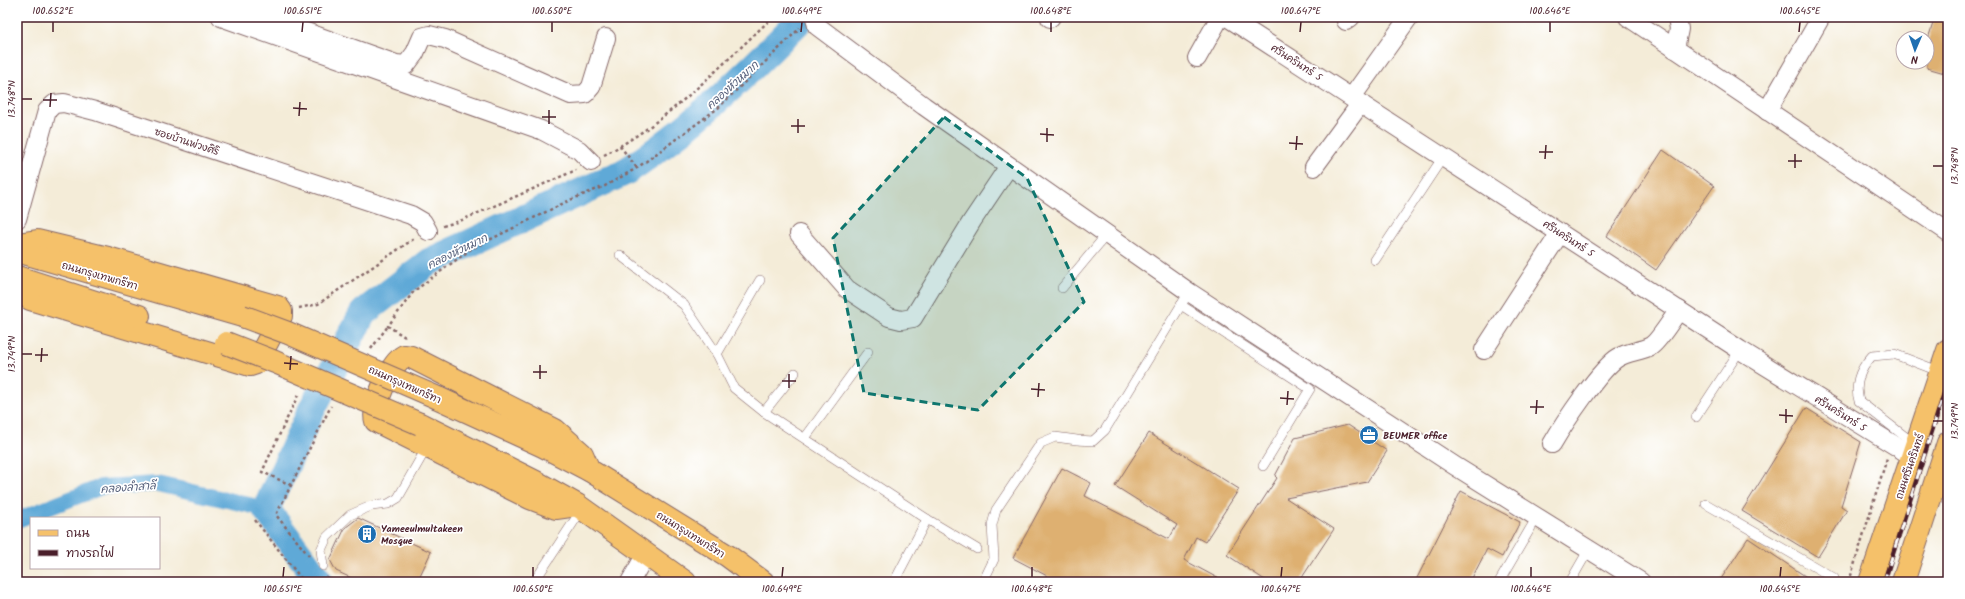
<svg xmlns="http://www.w3.org/2000/svg" width="1965" height="599" font-family="Kalam,'Playpen Sans Thai',sans-serif">
	<style>
		.lines { fill: none; stroke-linecap: round; stroke-linejoin: round }
		.canal { stroke: #5fa9d7; stroke-width: 16 }
		.river { stroke: #5fa9d7; stroke-width: 28 }
		.building { fill: #deb071 }
		.lane-casing { stroke: #866768; stroke-width: 10 }
		.street-casing { stroke: #866768; stroke-width: 20 }
		.primary-casing { stroke: #866768; stroke-width: 24 }
		.path { stroke: #866768; stroke-width: 2.5; stroke-dasharray: 3 3; stroke-linecap: butt }
		.lane { stroke: #fff; stroke-width: 9 }
		.street { stroke: #fff; stroke-width: 18 }
		.primary { stroke: #f5c16b; stroke-width: 22 }
		.rail-casing { stroke: #4a1f2b; stroke-width: 4.5 }
		.rail { stroke: #fff; stroke-width: 3; stroke-dasharray: 9; stroke-linecap: butt }
		.primary-bridge-casing { stroke: #866768; stroke-width: 24; stroke-linecap: butt }
		.primary-bridge { stroke: #f5c16b; stroke-width: 22 }
		.marked { fill: #0f766e; fill-opacity: 0.2; stroke: #0f766e; stroke-width: 3; stroke-dasharray: 8 5; stroke-linejoin: round }
		.ticks { fill: none; stroke: #4a1f2b; stroke-width: 1.5 }
		.labels { text-anchor: middle; stroke-width: 3.5; stroke-linejoin: round; paint-order: stroke }
		.street-label { font-size: 10px; fill: #4a1f2b; stroke: #fff }
		.poi-label { font-size: 10px; font-weight: bold; fill: #4a1f2b; stroke: #fff; text-anchor: start }
		.water-label { font-size: 11px; font-style: italic; fill: #535d78; stroke: #fff }
		.neatline { fill: none; stroke: #4a1f2b; stroke-width: 1.5 }
		.ticks-label { font-size: 10px; text-anchor: middle; fill: #4a1f2b }
	</style>
	<rect width="100%" height="100%" fill="#fff"/>
	<filter id="ink" filterUnits="userSpaceOnUse"><feTurbulence type="fractalNoise" baseFrequency=".025" numOctaves="2"/><feDisplacementMap in="SourceGraphic" scale="8" xChannelSelector="R" yChannelSelector="G"/><feConvolveMatrix kernelMatrix="1 2 1 2 8 2 1 2 1" color-interpolation-filters="sRGB"/></filter>
	<filter id="wash" filterUnits="userSpaceOnUse"><feTurbulence type="fractalNoise" baseFrequency=".012" numOctaves="4" result="noise"/><feDisplacementMap in="SourceGraphic" scale="16" xChannelSelector="R" yChannelSelector="G"/><feGaussianBlur stdDeviation="0.9" result="paint"/><feColorMatrix in="noise" values="0 0 0 0 0 0 0 0 0 0 0 0 0 0 0 0 0 1.4 0 .05"/><feComposite in="paint" operator="in"/></filter>
	<g filter="url(#wash)">
		<rect width="100%" height="100%" fill="#f4ecd8"/>
		<g class="lines">
			<polyline class="canal" points="17,520 101,487 158,484 266,509"/>
			<path class="river" d="M320 582 266 509 313 407 363 313 429 262 625 172C691 129 748 73 803 17"/>
		</g>
		<g id="blocks">
			<g class="building">
				<polygon points="1935,17 1948,17 1948,74 1927,68 1927,42"/>
				<polygon points="1663,150 1714,186 1656,270 1607,236"/>
				<polygon points="1806,408 1861,442 1841,506 1847,510 1818,557 1742,511"/>
				<polygon points="1348,425 1387,451 1367,482 1286,498 1334,529 1299,582 1268,582 1227,555 1277,478 1275,476 1295,438"/>
				<polygon points="1149,433 1239,489 1205,542 1196,537 1184,560 1225,582 1048,582 1051,578 1013,558 1062,468 1091,483 1085,496 1169,539 1177,525 1115,486"/>
				<polygon points="1461,491 1520,522 1502,557 1487,549 1470,582 1415,582"/>
				<polygon points="358,518 431,552 417,582 360,582 336,571 330,560 345,528"/>
				<polygon points="1748,538 1814,582 1719,582"/>
			</g>
		</g>
	</g>
	<g filter="url(#ink)">
		<use href="#blocks" fill-opacity="0" stroke="#866768" stroke-width="1"/>
		<g class="lines">
			<g class="lane-casing">
				<g id="lane">
					<polyline points="620,255 684,305 717,354 734,388 764,412 927,519 977,549"/>
					<polyline points="1375,260 1443,157"/>
					<polyline points="1062,288 1107,234"/>
					<polyline points="1181,305 1310,389 1263,466"/>
					<polyline points="717,354 760,280"/>
					<polyline points="764,412 795,373"/>
					<polyline points="1696,417 1740,350"/>
					<polyline points="805,438 868,352"/>
					<path d="M1916 445 1859 401C1854 384 1860 369 1872 356L1894 354 1941 372"/>
					<polyline points="1706,504 1834,578 1835,582"/>
					<polyline points="323,566 321,550 327,537 350,515 371,506 388,504 398,498 427,447"/>
					<polyline points="534,582 582,509"/>
					<polyline points="894,582 927,519"/>
					<polyline points="983,582 994,559 992,525 996,510 1041,443 1055,437 1077,440 1093,441 1105,430 1189,292"/>
					<polyline points="1499,582 1537,517"/>
					<polyline points="1570,582 1589,549"/>
				</g>
			</g>
			<g class="street-casing">
				<g id="street">
					<polyline points="221,17 541,130 579,150 591,162"/>
					<polyline points="264,17 396,64 406,65 415,53 422,37 429,35 445,39 571,95 585,94 591,87 606,38"/>
					<polyline points="815,17 817,26 924,106 1189,292 1455,466 1641,582"/>
					<polyline points="1227,17 1740,350 1912,456"/>
					<polyline points="1628,17 1948,232"/>
					<polyline points="1050,18 1051,17"/>
					<polyline points="1346,21 1351,17"/>
					<polyline points="1675,49 1679,29 1677,17"/>
					<polyline points="1197,58 1220,17"/>
					<polyline points="1352,97 1409,17"/>
					<polyline points="1767,111 1821,17"/>
					<polyline points="1314,167 1361,103"/>
					<polyline points="17,219 47,111 54,104 64,103 95,111 411,215 423,222 428,231"/>
					<polyline points="799,234 847,289 889,317 901,320 913,318 972,221 1009,166"/>
					<polyline points="1484,350 1560,233"/>
					<path d="M1552 444C1563 425 1601 367 1619 357 1628 352 1641 351 1651 346 1659 341 1672 319 1679 310"/>
					<polyline points="630,582 646,554"/>
				</g>
			</g>
			<g class="primary-casing">
				<g id="primary">
					<polyline points="17,248 24,243 37,241 108,258 278,307 281,311 281,316 259,358 256,363 250,365 30,299 17,282"/>
					<polyline points="17,251 242,316"/>
					<polyline points="17,277 139,316"/>
					<polyline points="438,398 543,446 589,470 728,556 763,582"/>
					<polyline points="420,424 536,482 577,505 685,582"/>
					<path d="M577 505 556 508 530 498 376 421C371 407 391 363 404 356L411 357 555 430 582 454 589 470"/>
					<polyline points="1870,582 1948,350"/>
					<polyline points="1903,582 1948,443"/>
				</g>
			</g>
			<g class="path">
				<polyline points="620,146 637,168"/>
				<path d="M604 155C669 121 720 66 773 17"/>
				<polyline points="443,226 460,221 576,170"/>
				<polyline points="299,308 318,304 415,238"/>
				<polyline points="405,337 388,326 414,291 471,249 570,200 605,186 637,168 718,108 800,28"/>
				<polyline points="371,349 388,326"/>
				<polyline points="291,485 262,472 299,393"/>
				<polyline points="255,520 304,582"/>
				<polyline points="309,556 276,515 331,406"/>
				<polyline points="326,577 331,582"/>
				<polyline points="1849,582 1887,458"/>
			</g>
			<use href="#lane" class="lane"/>
			<use href="#street" class="street"/>
			<use href="#primary" class="primary"/>
			<g class="rail-casing">
				<polyline id="rail" points="1884,582 1948,381"/>
			</g>
			<use href="#rail" class="rail"/>
			<g class="primary-bridge-casing">
				<g id="primary-bridge">
					<polyline points="242,316 288,333 438,398"/>
					<polyline points="226,343 275,362 420,424"/>
				</g>
			</g>
			<use href="#primary-bridge" class="primary-bridge"/>
		</g>
	</g>
	<path class="marked" d="M944 117 1027 178 1084 302 978 410 864 393 833 238Z"/>
	<path class="ticks" d="M53 32V22M302 32 303 22M552 32V22M801 32 802 22M1051 32V22M1300 32 1301 22M1550 32V22M1799 32 1800 22M22 99H32M43 100H57M50 107 51 93M293 108 307 109M299 116 300 102M542 117H556M549 124V110M791 126H805M798 133V119M1040 134 1054 135M1047 142V128M1289 143 1303 144M1296 150 1297 136M1539 152H1553M1545 159 1546 145M1788 161H1802M1933 166H1943M1795 168V154M22 354H32M35 355H48M41 362 42 348M284 363 298 364M290 370 291 356M533 372H547M540 379V365M782 381H796M789 388V374M1031 389 1045 390M1038 397 1039 383M1280 398 1294 399M1287 405 1288 391M1530 407H1544M1536 414 1537 400M1779 415 1793 416M1933 421H1943M1786 423V409M283 577 284 567M533 577V567M782 577 783 567M1032 577V567M1281 577 1282 567M1531 577V567M1780 577 1781 567"/>
	<defs>
		<g id="office-disc" transform="scale(1)"><circle r="9.5" fill="#1f6fb2" stroke="#fff"/><path d="M-6-3h4V-5.5h4V-3h4V5H-6ZM-1-4.5V-3h2v-1.5ZM-6 0V1H6V0Z" fill="#fff"/></g>
		<g id="building-disc" transform="scale(1)"><circle r="9.5" fill="#1f6fb2" stroke="#fff"/><path d="M-4-6H4V6H1V3H-1V6H-4ZM-2.5-4.3h1.7v1.8h-1.7ZM.8-4.3h1.7v1.8H.8ZM-2.5-1h1.7V.8h-1.7ZM.8-1h1.7V.8H.8Z" fill="#fff"/></g>
	</defs>
	<g fill-rule="evenodd">
		<use href="#office-disc" x="1369" y="435"/>
		<use href="#building-disc" x="367" y="534"/>
	</g>
	<g class="labels">
		<g class="street-label">
			<text transform="translate(1297 62) rotate(33)" y="4">ศรีนครินทร์ 5</text>
			<text transform="translate(187 141) rotate(18)" y="4">ซอยบ้านพ่วงศิริ</text>
			<text transform="translate(1569 238) rotate(33)" y="4">ศรีนครินทร์ 5</text>
			<text transform="translate(100 275) rotate(16)" y="4">ถนนกรุงเทพกรีฑา</text>
			<text transform="translate(405 384) rotate(24)" y="4">ถนนกรุงเทพกรีฑา</text>
			<text transform="translate(1841 413) rotate(32)" y="4">ศรีนครินทร์ 5</text>
			<text transform="translate(1909 466) rotate(-71)" y="4">ถนนศรีนครินทร์</text>
			<text transform="translate(691 534) rotate(32)" y="4">ถนนกรุงเทพกรีฑา</text>
		</g>
		<g class="poi-label">
			<text x="1383" y="439">BEUMER office</text>
			<text x="381" y="532">Yameeulmultakeen<tspan x="381" dy="12">Mosque</tspan></text>
		</g>
		<g class="water-label">
			<text transform="translate(732 85) rotate(-42)" y="4">คลองหัวหมาก</text>
			<text transform="translate(457 251) rotate(-26)" y="4">คลองหัวหมาก</text>
			<text transform="translate(128 487) rotate(-4)" y="4">คลองลำสาลี</text>
		</g>
	</g>
	<rect width="1965" height="599" fill="none" stroke="#fff" stroke-width="44"/>
	<rect x="30" y="517" width="130" height="52" fill="#ffffff" stroke="#b7a5aa"/>
	<rect x="38" y="530" width="20" height="6" fill="#f5c16b" stroke="#b7a5aa"/>
	<text x="66" y="537" font-size="12" fill="#4a1f2b">ถนน</text>
	<rect x="38" y="550" width="20" height="6" fill="#4a1f2b" stroke="#b7a5aa"/>
	<text x="66" y="557" font-size="12" fill="#4a1f2b">ทางรถไฟ</text>
	<g transform="translate(1915 50) rotate(182)"><circle r="19" fill="#ffffff" stroke="#b7a5aa"/>
	<path d="M0-3L7 15L0 10L-7 15Z" fill="#1f6fb2"/>
	<text y="-6" font-size="11" font-weight="bold" text-anchor="middle" fill="#4a1f2b">N</text>
	</g>
	<rect x="22" y="22" width="1921" height="555" class="neatline"/>
	<g class="ticks-label">
		<text x="53" y="14">100.652°E</text>
		<text x="303" y="14">100.651°E</text>
		<text x="552" y="14">100.650°E</text>
		<text x="802" y="14">100.649°E</text>
		<text x="1051" y="14">100.648°E</text>
		<text x="1301" y="14">100.647°E</text>
		<text x="1550" y="14">100.646°E</text>
		<text x="1800" y="14">100.645°E</text>
		<text transform="translate(11 99) rotate(-90)" y="4">13.748°N</text>
		<text transform="translate(1954 166) rotate(-90)" y="4">13.748°N</text>
		<text transform="translate(11 354) rotate(-90)" y="4">13.749°N</text>
		<text transform="translate(1954 421) rotate(-90)" y="4">13.749°N</text>
		<text x="283" y="592">100.651°E</text>
		<text x="533" y="592">100.650°E</text>
		<text x="782" y="592">100.649°E</text>
		<text x="1032" y="592">100.648°E</text>
		<text x="1281" y="592">100.647°E</text>
		<text x="1531" y="592">100.646°E</text>
		<text x="1780" y="592">100.645°E</text>
	</g>
</svg>
